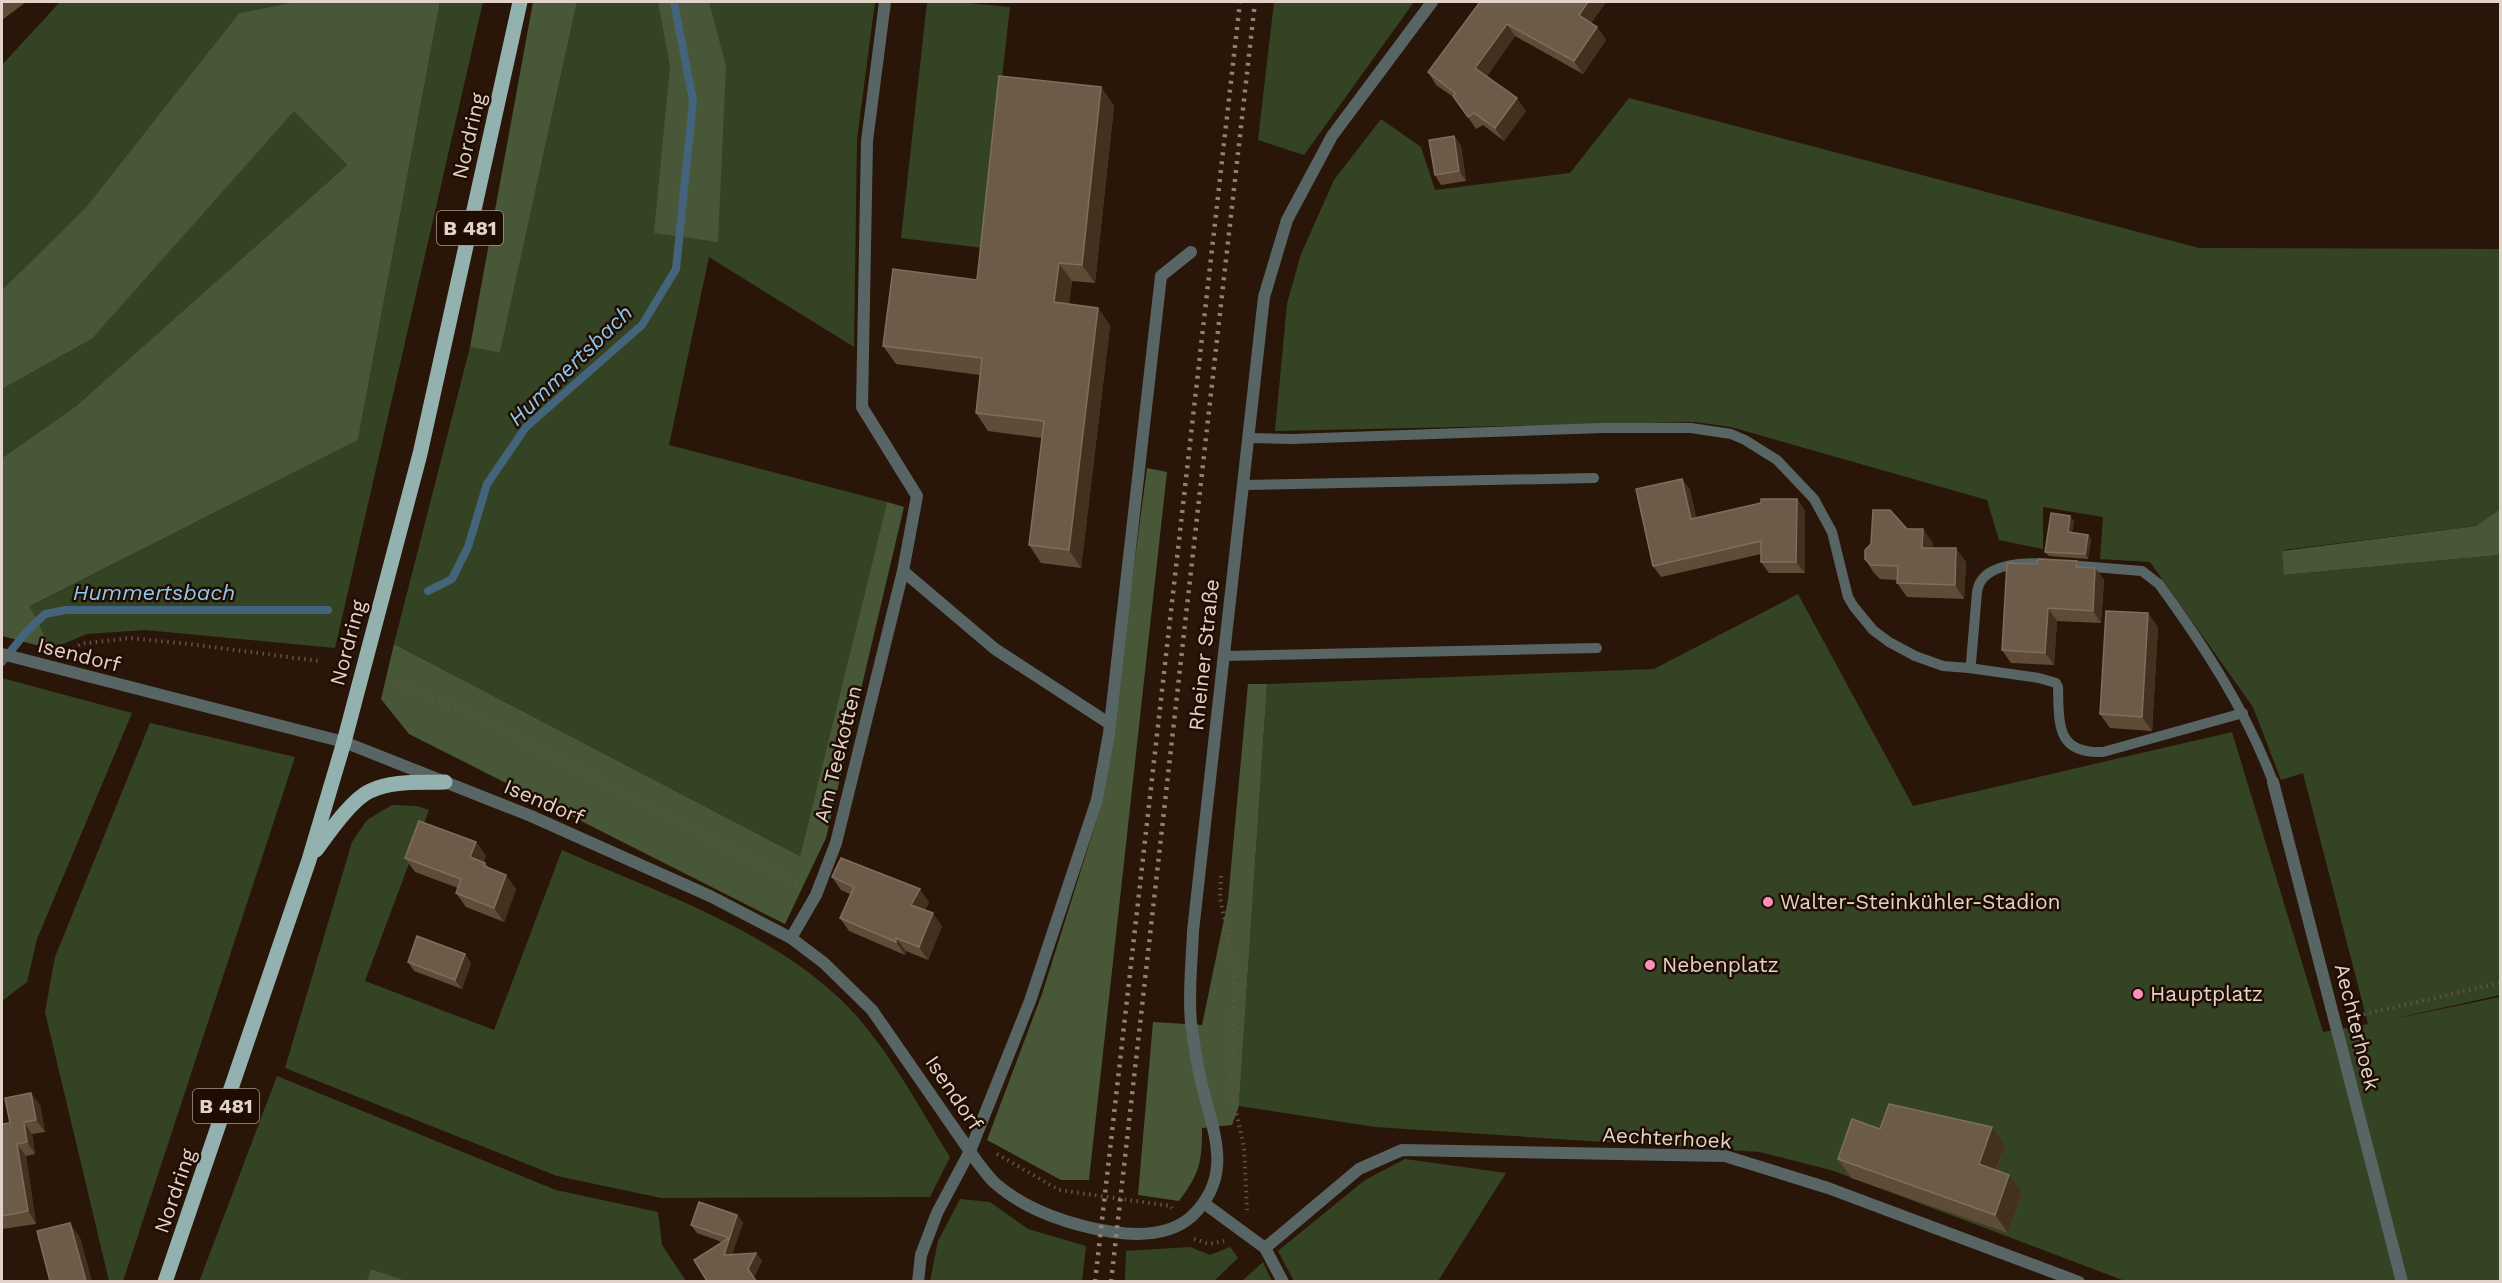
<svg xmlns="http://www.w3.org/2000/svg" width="2502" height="1283" font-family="'Work Sans',sans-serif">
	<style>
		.green { fill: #354325 }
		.forest { fill: #475737 }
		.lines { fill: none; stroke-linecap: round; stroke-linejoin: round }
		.stream { stroke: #43647b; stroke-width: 8 }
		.path { stroke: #645246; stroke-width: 4; stroke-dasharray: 1.5 4.5; stroke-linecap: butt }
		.service { stroke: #576664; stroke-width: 10 }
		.minor { stroke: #576664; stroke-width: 12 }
		.tertiary { stroke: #576664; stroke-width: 12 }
		.primary { stroke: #93b2af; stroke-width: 15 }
		.rail { stroke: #918075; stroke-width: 4.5; stroke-dasharray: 3 6; stroke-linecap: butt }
		.wall { fill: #5e4c39 }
		.shaded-wall { fill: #43301f }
		.building { fill: #6c5b49; stroke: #7e6e5d; stroke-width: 1.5 }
		.poi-dot { fill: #fe8ebc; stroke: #200d02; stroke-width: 2 }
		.labels { text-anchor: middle; stroke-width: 5; stroke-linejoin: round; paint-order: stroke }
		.shield { fill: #200d02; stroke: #a7988e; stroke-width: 1.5 }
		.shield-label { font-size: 20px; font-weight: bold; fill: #e1d3ca }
		.street-label { font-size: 21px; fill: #e1d3ca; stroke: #200d02 }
		.poi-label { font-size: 21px; fill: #e1d3ca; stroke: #200d02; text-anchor: start }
		.water-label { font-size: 22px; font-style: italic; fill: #8dc7f0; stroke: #200d02 }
	</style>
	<rect width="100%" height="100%" fill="#2a1608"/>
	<g class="green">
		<polygon points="60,2 295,2 239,13 86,207 2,290 2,65"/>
		<polygon points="440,2 483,2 335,648 145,630 87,634 51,649 30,606 358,440"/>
		<polygon points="577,2 875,2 857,139 854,347 709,257 669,445 887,502 800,856 394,644 470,347 500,353"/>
		<polygon points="927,2 959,2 1010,7 983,248 901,238"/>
		<polygon points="1274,2 1414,2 1304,155 1258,140"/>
		<polygon points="1629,98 2199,248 2500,249 2500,509 2476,526 2283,550 2284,575 2500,555 2500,995 2388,1020 2500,997 2500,1281 2125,1281 1834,1171 1760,1152 1375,1127 1239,1106 1267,684 1654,669 1798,594 1913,806 2232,732 2323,1032 2368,1024 2303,773 2281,780 2253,707 2150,562 2100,559 2103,517 2043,507 2043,549 1999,540 1987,500 1731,427 1695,422 1275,431 1287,304 1301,254 1334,180 1381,119 1421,147 1435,190 1570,173"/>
		<polygon points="294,110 347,165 76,406 2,458 2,389 92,339"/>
		<polygon points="2,678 132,713 37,939 27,982 2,1001"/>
		<polygon points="150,723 295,757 123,1281 109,1281 45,1012 55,957"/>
		<path d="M392 805 417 806 429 810 365 981 494 1030 562 850C656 892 761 926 838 997 885 1041 916 1103 950 1157L930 1197 661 1198 557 1176 285 1068 352 842 367 820Z"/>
		<polygon points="277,1076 556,1190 658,1212 662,1245 686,1281 406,1282 372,1269 367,1281 199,1282"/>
		<polygon points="1405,1159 1506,1173 1438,1281 1294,1281 1278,1251 1365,1180"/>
		<polygon points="960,1199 990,1202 1028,1229 1086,1246 1082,1281 930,1281 938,1241"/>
		<polygon points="1190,1247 1210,1255 1230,1247 1238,1258 1214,1281 1125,1281 1126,1251"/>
		<polygon points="1263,1262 1272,1281 1242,1281"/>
	</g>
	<g class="forest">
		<polygon points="295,2 440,2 358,440 30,606 51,649 2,636 2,458 76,406 347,165 294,111 92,339 2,389 2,290 86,207 239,13"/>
		<polygon points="533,2 577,2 500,353 470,347"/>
		<polygon points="658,2 709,2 726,66 718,242 654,233 670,66"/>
		<polygon points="1147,468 1167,472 1089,1180 1061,1180 987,1140 1042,994 1103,800"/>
		<polygon points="887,502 904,507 826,838 785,924 409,734 381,699 394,644 800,856"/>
		<polygon points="2500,509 2500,555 2284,575 2282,551 2476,526"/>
		<path d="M1248 684H1267L1239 1106 1232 1125 1202 1128C1202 1162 1200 1173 1179 1201L1138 1195 1153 1022 1202 1025 1228 900Z"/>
		<polygon points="371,1269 406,1281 367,1281"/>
	</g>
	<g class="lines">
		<g class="stream">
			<polyline points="428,591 452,579 468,547 487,484 526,427 642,325 676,269 693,101 674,2"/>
			<polyline points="2,662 27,631 45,614 66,610 328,610"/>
		</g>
		<g class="path">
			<polyline points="69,653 80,644 129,638 189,644 319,661"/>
			<path d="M399 685C452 703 502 731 552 756 636 798 718 841 799 886"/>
			<polyline points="1221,876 1220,898 1235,972 1231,1089 1244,1147 1247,1210"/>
			<polyline points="2352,1017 2500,983"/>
			<polyline points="997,1154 1059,1190 1171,1206 1172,1208"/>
			<polyline points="1194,1239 1209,1244 1224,1241"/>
		</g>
		<g class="service">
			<path d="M1248 438 1292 439 1602 428H1691L1731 434 1745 440 1777 460 1814 499 1832 532 1848 597 1854 607 1873 630 1889 642 1915 656 1943 666 1969 668 1971 663 1977 592C1981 562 2027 562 2049 564"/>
			<polyline points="1243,485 1594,478"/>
			<path d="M2068 565 2142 571 2159 584C2204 646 2246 710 2273 782"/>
			<polyline points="1223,656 1597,648"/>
			<path d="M1969 668 2039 678 2056 683 2058 687C2059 724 2056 754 2103 752L2243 713"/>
		</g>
		<g class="minor">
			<polyline points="903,571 995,649 1110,724"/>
			<polyline points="2,654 344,742"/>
			<polyline points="2273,782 2402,1282"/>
			<polyline points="791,938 816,895 836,843 903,571 917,496 862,407 867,141 885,2"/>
			<polyline points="1205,1204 1265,1248 1283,1282"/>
			<polyline points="1265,1248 1359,1169 1402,1150 1725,1156 1828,1188 2079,1282"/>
			<polyline points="918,1282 921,1255 937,1213 970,1151 1030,1001 1097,800 1109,733 1161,276 1191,252"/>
		</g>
		<path class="tertiary" d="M344 742 531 816 710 896 791 938 824 963 872 1010 978 1163C984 1170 989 1178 996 1184 1027 1211 1073 1226 1113 1232 1140 1236 1170 1235 1191 1217 1237 1174 1211 1128 1200 1077 1196 1059 1194 1041 1191 1023 1188 993 1192 961 1193 931L1264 297 1287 220 1332 136 1432 2"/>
		<g class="primary">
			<path d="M316 850C328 834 352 799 370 791 393 780 420 783 445 782"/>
			<polyline points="165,1282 309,860 344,742 420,454 520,2"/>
		</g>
		<g class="rail">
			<polyline points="1095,1282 1240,2"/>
			<polyline points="1111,1282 1255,2"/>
		</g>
	</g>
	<g class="wall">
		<polygon points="2,2 26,2 2,20"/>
		<polygon points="1480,2 1606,2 1591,23 1597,27 1606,40 1583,74 1515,36 1487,76 1526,111 1504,141 1483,125 1476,129 1455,98 1436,85 1428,72"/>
		<polygon points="1101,87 1114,106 1095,283 1072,281 1069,304 1098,308 1110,326 1081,568 1041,563 1029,545 1042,438 988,431 976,413 980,375 896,364 883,346 977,280"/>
		<polygon points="1454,136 1461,146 1466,181 1441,185 1435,175"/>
		<polygon points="1682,479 1690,490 1696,518 1797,499 1805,511 1805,573 1769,573 1761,562 1761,554 1661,577 1653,566"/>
		<polygon points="2074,521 2072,532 2088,535 2091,539 2088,559 2049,556 2045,552"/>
		<polygon points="1907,529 1933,543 1932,548 1966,562 1964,599 1907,597 1897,583 1897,580 1880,579 1874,573 1865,559"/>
		<polygon points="2081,567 2095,568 2104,580 2101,623 2057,621 2054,665 2011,663 2002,650"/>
		<polygon points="2158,627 2152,731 2110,728 2100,714"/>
		<polygon points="476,842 486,856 483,862 485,863 489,868 516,889 504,922 466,907 456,893 458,888 415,872 405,858"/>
		<polygon points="832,877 929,902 925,910 942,926 928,960 906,951 905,955 849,931 840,918 850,894 841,890"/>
		<polygon points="465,954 471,963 462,989 414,971 408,962"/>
		<polygon points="40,1105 45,1132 32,1134 35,1154 26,1156 36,1224 2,1229 2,1124 10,1123"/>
		<polygon points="1992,1127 2005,1145 1996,1170 2022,1193 2008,1233 1851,1178 1838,1159 1880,1129"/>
		<polygon points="737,1215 743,1223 732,1254 756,1253 762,1261 754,1277 757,1281 707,1281 722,1242 697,1233 691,1225"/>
	</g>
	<g class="shaded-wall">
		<polygon points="1588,2 1606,2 1588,27 1579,15"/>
		<polygon points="1507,24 1515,36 1484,80 1475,68"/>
		<polygon points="1597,27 1606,40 1583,74 1574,61"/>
		<polygon points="1101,87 1114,106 1095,283 1082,265"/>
		<polygon points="1517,98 1526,111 1504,141 1495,128"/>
		<polygon points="1454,136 1461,146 1466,181 1459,171"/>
		<polygon points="1059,263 1072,281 1067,321 1054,302"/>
		<polygon points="1098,308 1110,326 1081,568 1069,550"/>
		<polygon points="1682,479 1690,490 1699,530 1691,519"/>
		<polygon points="1797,499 1805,511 1805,573 1796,562"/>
		<polygon points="2070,516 2074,521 2071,536 2068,532"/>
		<polygon points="1923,529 1933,543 1932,562 1922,548"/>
		<polygon points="2088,535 2091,539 2088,559 2085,554"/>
		<polygon points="1956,548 1966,562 1964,599 1955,585"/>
		<polygon points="2095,568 2104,580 2101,623 2093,611"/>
		<polygon points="2048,608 2057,621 2054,665 2045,653"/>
		<polygon points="2148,613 2158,627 2152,731 2142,717"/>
		<polygon points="476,842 486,856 480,871 470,857"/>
		<polygon points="506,875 516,889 504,922 494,908"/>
		<polygon points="920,889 929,902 920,918 911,905"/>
		<polygon points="933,913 942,926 928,960 919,947"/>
		<polygon points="896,938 906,951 905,955 896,942"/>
		<polygon points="465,954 471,963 462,989 455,980"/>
		<polygon points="31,1093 40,1105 45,1132 36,1120"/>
		<polygon points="24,1122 32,1134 35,1154 27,1142"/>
		<polygon points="1992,1127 2005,1145 1991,1182 1979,1164"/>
		<polygon points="17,1144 26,1156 36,1224 28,1211"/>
		<polygon points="2009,1175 2022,1193 2008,1233 1995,1215"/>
		<polygon points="737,1215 743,1223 729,1263 724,1255"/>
		<polygon points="70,1223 80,1237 92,1281 86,1281"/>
		<polygon points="756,1253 762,1261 754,1277 757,1281 756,1281 748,1269"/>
	</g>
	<g class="building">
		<polygon points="1480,2 1588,2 1579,15 1597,27 1574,61 1507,24 1475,68 1517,98 1495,128 1474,113 1468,117 1453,96 1455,93 1428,72"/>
		<polygon points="999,76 1101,87 1082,265 1059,263 1054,302 1098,308 1069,550 1029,545 1044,421 976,413 982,358 883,346 893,269 977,280"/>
		<polygon points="1454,136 1459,171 1435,175 1429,140"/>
		<polygon points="1682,479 1691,519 1761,503 1761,499 1797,499 1796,562 1761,562 1761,541 1653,566 1636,489"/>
		<polygon points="1873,510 1890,510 1907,529 1923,529 1922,548 1956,548 1955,585 1897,583 1898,566 1871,565 1865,559 1865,550 1871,544"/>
		<polygon points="2051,513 2070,516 2068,532 2088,535 2085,554 2045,552"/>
		<polygon points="2038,559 2077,561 2076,567 2095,568 2093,611 2048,608 2045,653 2002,650 2007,563 2037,564"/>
		<polygon points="2106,611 2148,613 2142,717 2100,714"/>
		<polygon points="419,821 476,842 470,857 485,863 484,866 506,875 494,908 456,893 461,879 405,858"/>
		<polygon points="841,858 920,889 911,905 933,913 919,947 896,938 896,942 840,918 854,887 832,877"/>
		<polygon points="417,936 465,954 455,980 408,962"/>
		<polygon points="31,1093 36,1120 24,1122 27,1142 17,1144 28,1211 2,1216 2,1124 10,1123 5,1098"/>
		<polygon points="1889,1104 1992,1127 1979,1164 2009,1175 1995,1215 1838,1159 1852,1119 1880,1129"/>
		<polygon points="699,1202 737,1215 724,1255 756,1253 748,1269 756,1281 707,1281 694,1260 729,1238 691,1225"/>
		<polygon points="70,1223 86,1281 50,1281 37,1231"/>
	</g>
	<g class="poi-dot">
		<circle cx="1768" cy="902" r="6"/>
		<circle cx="1650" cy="965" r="6"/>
		<circle cx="2138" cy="994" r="6"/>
	</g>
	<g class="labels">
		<g class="shield">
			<rect x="437" y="211" width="66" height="34" rx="4.5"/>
			<rect x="193" y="1089" width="66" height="34" rx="4.5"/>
		</g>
		<g class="shield-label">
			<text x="470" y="235">B 481</text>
			<text x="226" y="1113">B 481</text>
		</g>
		<g class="street-label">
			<text transform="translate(469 136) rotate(-77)" y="7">Nordring</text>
			<text transform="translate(348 643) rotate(-75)" y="7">Nordring</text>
			<text transform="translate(79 655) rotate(14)" y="7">Isendorf</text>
			<text transform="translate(1204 655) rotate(-84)" y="7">Rheiner Straße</text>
			<text transform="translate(838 754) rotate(-76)" y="7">Am Teekotten</text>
			<text transform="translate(544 802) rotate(23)" y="7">Isendorf</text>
			<text transform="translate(2357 1027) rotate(76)" y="7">Aechterhoek</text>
			<text transform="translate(954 1093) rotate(56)" y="7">Isendorf</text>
			<text transform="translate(1667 1138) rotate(3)" y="7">Aechterhoek</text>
			<text transform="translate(175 1191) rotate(-71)" y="7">Nordring</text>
		</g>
		<g class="poi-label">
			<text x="1780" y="909">Walter-Steinkühler-Stadion</text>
			<text x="1662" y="972">Nebenplatz</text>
			<text x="2150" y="1001">Hauptplatz</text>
		</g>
		<g class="water-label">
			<text transform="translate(570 365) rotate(-44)" y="8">Hummertsbach</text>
			<text x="154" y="600">Hummertsbach</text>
		</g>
	</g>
	<rect width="2502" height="1283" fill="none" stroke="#e1d3ca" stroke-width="6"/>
</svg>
